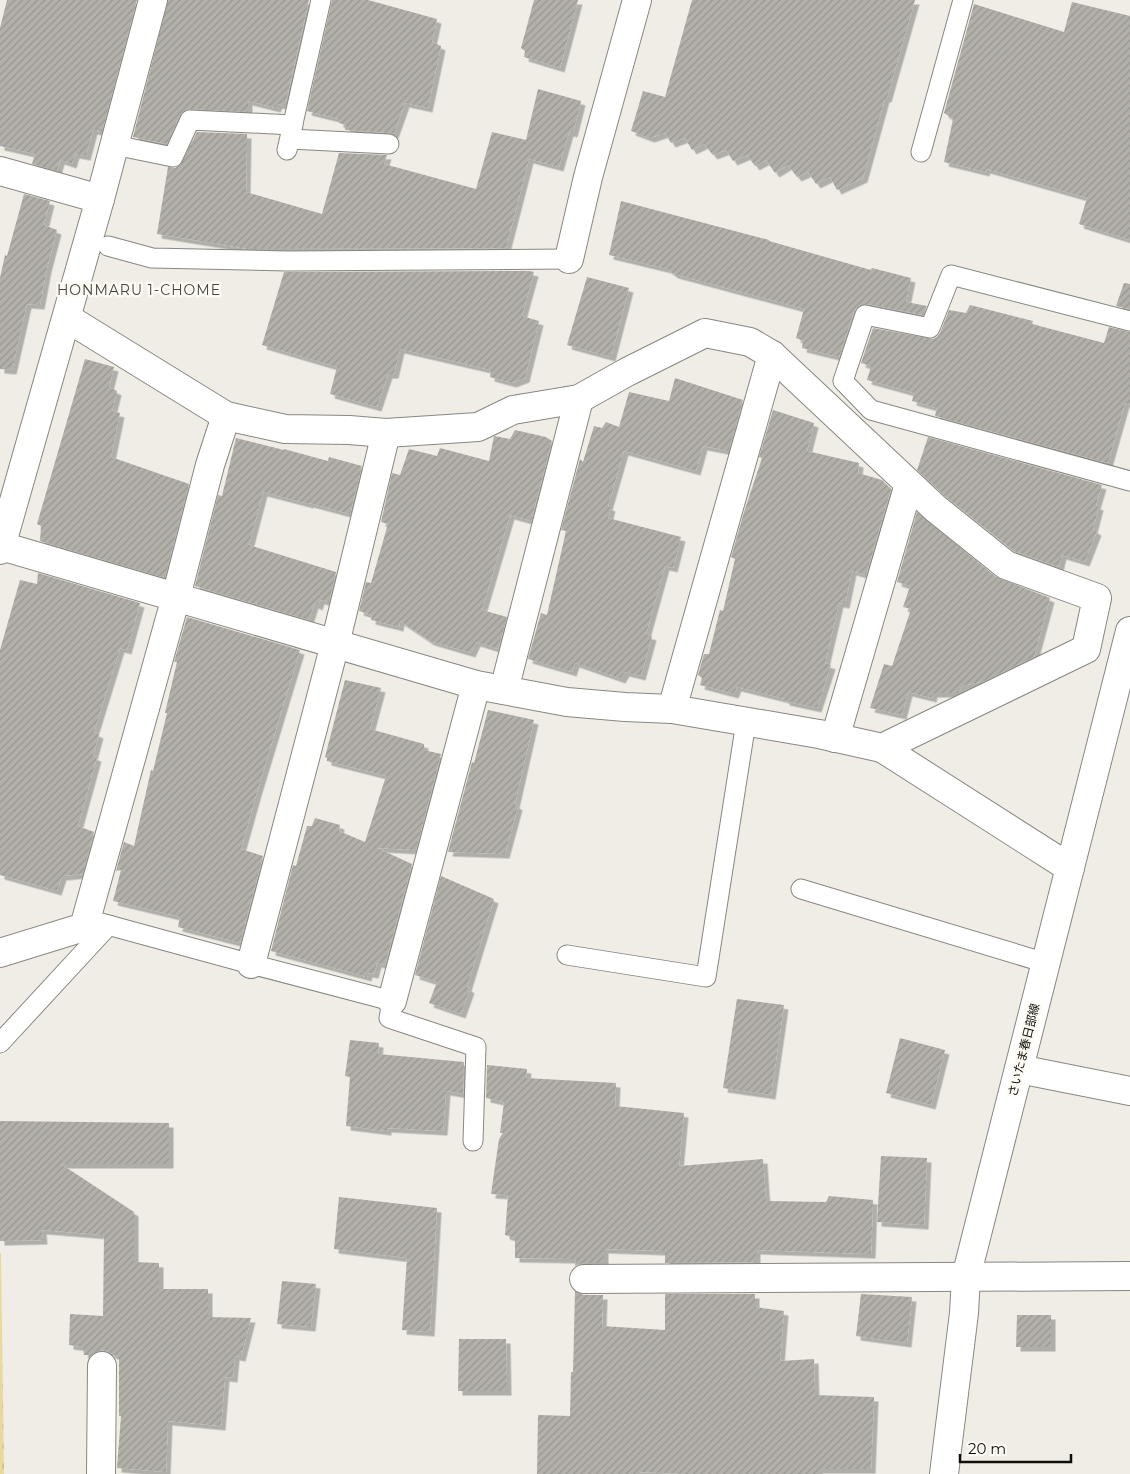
<svg xmlns="http://www.w3.org/2000/svg" width="1130" height="1474" font-family="Montserrat,'Noto Sans JP',sans-serif">
	<style>
		.cemetery { fill: url(#cemetery-stones) }
		.building { fill: url(#building-hatch); filter: url(#shadow) }
		.lines { fill: none; stroke-linecap: round; stroke-linejoin: round }
		.service-casing { stroke: #888780; stroke-width: 21 }
		.pedestrian-casing { stroke: #888780; stroke-width: 30 }
		.minor-casing { stroke: #888780; stroke-width: 30 }
		.primary-casing { stroke: #888780; stroke-width: 30 }
		.service { stroke: #fff; stroke-width: 19 }
		.pedestrian { stroke: #fff; stroke-width: 28 }
		.minor { stroke: #fff; stroke-width: 28 }
		.primary { stroke: #fff; stroke-width: 28 }
		.labels { text-anchor: middle; stroke-width: 5; stroke-linejoin: round; paint-order: stroke }
		.street-label { font-size: 12px; fill: #0f0f0c; stroke: #fcfaf3 }
		.neighbourhood-label { font-size: 14px; letter-spacing: 1px; fill: #45443e; stroke: #fcfaf3 }
	</style>
	<defs>
		<pattern id="cemetery-stones" width="16" height="16" patternUnits="userSpaceOnUse" patternTransform="scale(1.25)"><rect width="16" height="16" fill="#e9da9b"/><path d="M2 7V4a2 2 0 0 1 4 0v3zM10 15v-3a2 2 0 0 1 4 0v3z" fill="#c7ba84"/></pattern>
		<pattern id="building-hatch" width="6" height="6" patternUnits="userSpaceOnUse" patternTransform="scale(1.25)"><rect width="6" height="6" fill="#b2b0a9"/><path d="M-1 1l2-2M0 6l6-6M5 7l2-2" fill="none" stroke="#989690"/></pattern>
		<filter id="shadow"><feDropShadow dx="4.5" dy="4.5" stdDeviation="0" flood-color="#0004"/></filter>
	</defs>
	<rect width="100%" height="100%" fill="#efede6"/>
	<polygon class="cemetery" points="0,1253 1,1253 4,1474 0,1474"/>
	<g class="building">
		<polygon points="7,0 137,0 102,132 93,130 86,156 75,154 72,164 60,160 57,171 32,164 35,154 0,146 0,28"/>
		<polygon points="168,0 309,0 285,106 278,104 276,108 248,101 248,112 190,109 184,111 180,115 167,144 133,137"/>
		<polygon points="332,0 368,0 437,19 432,42 441,46 428,108 405,103 394,134 390,133 345,130 346,125 339,123 339,119 307,111"/>
		<polygon points="534,0 578,0 560,68 524,57 525,51 521,48"/>
		<polygon points="692,0 915,0 887,98 885,98 863,178 837,190 830,177 816,184 808,172 797,177 788,165 775,173 766,160 755,166 747,155 733,161 726,150 713,155 704,144 692,150 685,138 671,143 665,133 650,138 631,131 643,91 665,97"/>
		<polygon points="1072,2 1130,16 1130,240 1079,224 1087,198 986,169 985,172 944,162 953,119 944,113 974,4 1064,32"/>
		<polygon points="538,89 581,101 573,133 569,132 559,167 529,159 506,248 248,249 157,234 168,167 175,168 180,165 197,132 247,134 246,192 322,214 339,153 387,155 384,164 476,189 492,132 526,140"/>
		<polygon points="24,194 50,201 44,225 57,230 47,268 40,305 27,304 12,370 0,369 0,278 5,255 7,256"/>
		<polygon points="621,201 769,240 769,241 871,270 872,268 911,278 906,302 927,306 923,315 867,304 861,304 857,307 854,311 839,357 802,348 803,341 796,338 804,309 674,274 667,269 609,255"/>
		<polygon points="529,271 534,272 522,316 539,321 525,378 512,383 490,377 491,370 400,349 394,374 388,374 377,407 330,394 337,367 262,345 284,272"/>
		<polygon points="587,277 629,288 611,357 567,345"/>
		<polygon points="1124,283 1130,284 1130,309 1116,306"/>
		<polygon points="970,305 1033,321 1032,324 1104,343 1109,327 1130,332 1130,405 1125,403 1108,463 935,416 937,408 912,401 914,393 867,380 871,366 861,363 873,328 933,339 937,337 940,333 949,310 966,313"/>
		<polygon points="85,359 114,367 109,387 117,391 112,411 120,413 111,457 189,484 165,578 40,541 41,526 37,524"/>
		<polygon points="675,378 743,400 729,451 703,446 696,471 624,451 608,506 611,507 608,518 681,537 673,568 665,566 646,634 652,636 641,676 625,672 621,679 575,663 572,672 528,659 541,613 547,615 566,531 561,530 580,459 583,462 594,426 602,428 606,422 619,427 629,392 669,401"/>
		<polygon points="773,410 814,423 807,451 859,463 858,473 882,480 891,489 866,575 852,571 845,604 839,603 825,663 831,665 817,708 785,701 785,699 737,687 734,694 700,685 702,678 698,675 704,654 709,654 720,610 723,611 735,559 731,557 744,512 762,458 759,457"/>
		<polygon points="515,430 546,437 552,441 531,521 510,515 482,610 507,617 498,649 476,642 471,653 430,641 400,621 399,627 371,620 372,615 359,611 366,582 371,583 388,524 381,522 392,473 400,475 409,449 437,456 440,448 489,461 494,436 510,439"/>
		<polygon points="928,437 1102,485 1096,505 1099,506 1093,529 1097,531 1085,562 1062,555 1059,567 1014,551 945,496 917,470"/>
		<polygon points="236,438 284,450 284,449 328,461 329,457 362,466 350,514 309,503 309,504 263,492 249,545 336,572 329,602 320,600 318,606 314,604 309,620 195,586 218,495 222,496"/>
		<polygon points="917,512 996,577 1050,598 1034,657 984,681 962,686 958,693 933,693 932,698 908,692 902,715 870,708 884,664 892,666 911,609 903,607 910,586 897,582"/>
		<polygon points="38,573 140,603 127,650 120,648 94,732 99,734 93,756 97,757 78,826 94,832 83,874 62,876 57,891 0,875 0,650 20,580 37,584"/>
		<polygon points="187,617 300,650 257,792 241,849 263,856 240,943 178,927 180,917 113,901 121,870 116,871 124,842 134,846 151,770 153,771 167,713 165,713 177,662 174,662"/>
		<polygon points="345,680 381,688 370,729 424,744 424,750 441,754 416,850 377,848 412,864 385,965 377,963 374,974 368,973 367,977 271,951 293,865 296,866 307,826 312,826 315,818 340,825 339,831 365,842 386,776 327,761 327,758 325,757"/>
		<polygon points="488,710 534,720 515,804 518,806 505,854 448,852 472,762 474,763"/>
		<polygon points="441,876 494,899 467,987 470,989 461,1014 429,1003 437,982 415,975"/>
		<polygon points="737,999 784,1005 771,1095 723,1088"/>
		<polygon points="900,1038 945,1050 931,1105 886,1093"/>
		<polygon points="350,1040 379,1043 378,1054 464,1062 463,1094 446,1091 443,1131 387,1128 387,1131 346,1126 350,1077 345,1076"/>
		<polygon points="487,1065 527,1069 526,1078 616,1083 615,1106 684,1113 679,1166 763,1159 766,1201 826,1202 829,1196 873,1200 871,1254 756,1250 756,1262 665,1263 665,1251 604,1249 604,1263 584,1263 575,1266 576,1259 515,1258 515,1238 505,1235 508,1195 491,1194 499,1139 503,1133 500,1133 504,1102 486,1098"/>
		<polygon points="0,1121 169,1123 169,1164 61,1164 134,1212 134,1262 159,1263 159,1289 208,1289 208,1317 251,1318 241,1357 235,1356 233,1378 225,1377 221,1426 168,1421 166,1472 117,1468 121,1416 119,1416 119,1356 113,1355 109,1352 103,1350 95,1352 92,1355 84,1355 83,1347 69,1345 70,1314 103,1316 104,1235 42,1230 43,1240 0,1241"/>
		<polygon points="881,1156 927,1158 924,1225 877,1222"/>
		<polygon points="339,1197 437,1208 430,1332 402,1330 407,1258 334,1249"/>
		<polygon points="282,1281 316,1284 311,1327 277,1324"/>
		<polygon points="575,1291 584,1295 603,1295 602,1326 665,1330 665,1294 755,1294 755,1307 784,1311 780,1361 814,1359 815,1395 874,1397 871,1469 818,1469 818,1474 685,1474 639,1472 639,1474 537,1474 538,1415 570,1416 571,1372 573,1372"/>
		<polygon points="861,1294 912,1297 907,1343 856,1336"/>
		<polygon points="1017,1315 1051,1315 1051,1347 1016,1347"/>
		<polygon points="459,1339 506,1339 507,1391 458,1391"/>
	</g>
	<g class="lines">
		<g class="service-casing">
			<g id="service">
				<polyline points="290,139 389,144"/>
				<polyline points="114,145 173,157 190,120 293,125"/>
				<polyline points="287,150 321,0"/>
				<polyline points="921,152 963,0"/>
				<polyline points="108,246 152,258 288,261 569,259"/>
				<polyline points="1130,321 951,275 930,328 865,315 843,381 871,410 1130,481"/>
				<polyline points="801,889 1046,963"/>
				<polyline points="86,919 251,964 392,1001 389,1018 476,1047 473,1141"/>
				<polyline points="567,955 706,977 746,722"/>
				<polyline points="0,1043 109,925"/>
			</g>
		</g>
		<g class="pedestrian-casing">
			<polyline id="pedestrian" points="101,1474 102,1366"/>
		</g>
		<g class="minor-casing">
			<g id="minor">
				<polyline points="0,171 100,199"/>
				<polyline points="569,259 588,177 637,0"/>
				<polyline points="67,318 226,416"/>
				<polyline points="0,550 100,199 153,0"/>
				<polyline points="504,690 579,399"/>
				<polyline points="672,709 772,355"/>
				<polyline points="835,738 909,484"/>
				<polyline points="882,748 1070,868"/>
				<polyline points="0,953 84,927 176,597 210,465 226,416 285,429 349,430 386,433 478,427 513,410 579,399 627,372 705,333 750,342 772,355 935,508 1006,565 1097,598 1086,649 882,748 819,734 672,709 625,707 567,702 476,685 1,546"/>
				<polyline points="251,964 335,644 386,433"/>
				<polyline points="392,1001 476,685"/>
				<polyline points="1019,1069 1130,1091"/>
				<polyline points="584,1279 1130,1276"/>
			</g>
		</g>
		<g class="primary-casing">
			<polyline id="primary" points="944,1474 964,1313 966,1277 1130,631"/>
		</g>
		<use href="#service" class="service"/>
		<use href="#pedestrian" class="pedestrian"/>
		<use href="#minor" class="minor"/>
		<use href="#primary" class="primary"/>
	</g>
	<g class="labels">
		<g class="street-label">
			<text transform="translate(1024 1050) rotate(-76)" y="4">さいたま春日部線</text>
		</g>
		<g class="neighbourhood-label">
			<text x="139" y="295">HONMARU 1-CHOME</text>
		</g>
	</g>
	<path d="M960 1454v8h111v-8" fill="none" stroke="#0f0f0c" stroke-width="2.5"/>
	<text x="968" y="1454" font-size="15" fill="#0f0f0c" stroke="#fcfaf3" stroke-width="4" paint-order="stroke">20 m</text>
</svg>
